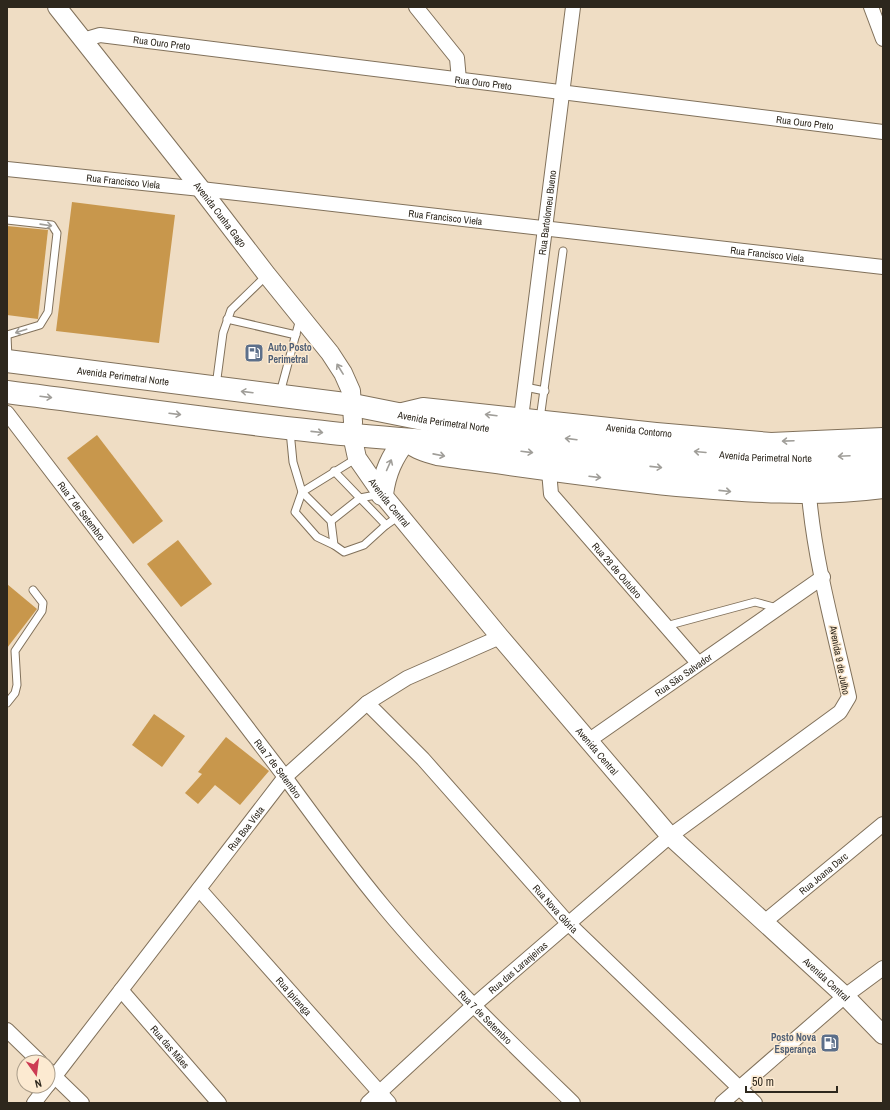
<svg xmlns="http://www.w3.org/2000/svg" width="890" height="1110" font-family="'Archivo Narrow',sans-serif">
	<style>
		.building { fill: #c8974c }
		.lines { fill: none; stroke-linecap: round; stroke-linejoin: round }
		.service-casing { stroke: #81715b; stroke-width: 9 }
		.minor-casing { stroke: #81715b; stroke-width: 16 }
		.tertiary-casing { stroke: #81715b; stroke-width: 20 }
		.trunk-casing { stroke: #81715b; stroke-width: 24 }
		.service { stroke: #fff; stroke-width: 7 }
		.minor { stroke: #fff; stroke-width: 14 }
		.tertiary { stroke: #fff; stroke-width: 18 }
		.trunk { stroke: #fff; stroke-width: 22 }
		.oneway { stroke: #a09e99 }
		.labels { text-anchor: middle; stroke-width: 3; stroke-linejoin: round; paint-order: stroke }
		.street-label { font-size: 10px; fill: #2d271d; stroke: #fcead1 }
		.service-label { font-size: 10px; font-weight: bold; fill: #4e5e75; stroke: #fcead1; text-anchor: start }
	</style>
	<rect width="100%" height="100%" fill="#efddc4"/>
	<g class="building">
		<polygon points="72,202 175,215 159,343 56,331"/>
		<polygon points="7,226 48,230 38,319 7,315"/>
		<polygon points="97,435 163,521 133,544 67,458"/>
		<polygon points="178,540 212,584 181,607 147,564"/>
		<polygon points="7,584 37,609 7,648"/>
		<polygon points="154,714 185,736 162,767 132,745"/>
		<polygon points="226,737 269,771 240,805 215,785 198,804 185,793 202,774 198,772"/>
	</g>
	<g class="lines">
		<g class="service-casing">
			<g id="service">
				<polyline points="7,220 52,225 57,233 48,312 40,325 7,335"/>
				<polyline points="227,319 296,335"/>
				<polyline points="7,335 8,359"/>
				<polyline points="216,386 223,333 231,310 267,275"/>
				<polyline points="525,387 545,391"/>
				<polyline points="280,393 300,319"/>
				<polyline points="540,419 563,251"/>
				<polyline points="290,431 293,462 302,492 331,521 334,545 344,552 364,545 386,525 399,516"/>
				<polyline points="334,471 386,525"/>
				<polyline points="331,521 360,498 381,494"/>
				<polyline points="334,545 317,537 295,512 302,492 357,458"/>
				<polyline points="666,626 755,602 777,608"/>
				<polyline points="7,703 15,693 17,685 15,651 42,611 43,603 33,590"/>
			</g>
		</g>
		<g class="minor-casing">
			<g id="minor">
				<polyline points="416,7 457,58 459,80"/>
				<polyline points="871,7 883,39"/>
				<path id="s1" d="M83 40 100 35 883 132"/>
				<path id="s2" d="M7 169 201 189 883 267"/>
				<path id="s3" d="M7 413 285 777C317 821 349 865 384 907 442 977 508 1040 573 1103"/>
				<path id="s4" d="M521 418 573 7"/>
				<path id="s5" d="M549 471 551 494 698 663"/>
				<path id="s6" d="M367 703 423 759 568 923 755 1103"/>
				<path id="s7" d="M588 741 823 577"/>
				<path id="s8" d="M199 889 389 1103"/>
				<path id="s9" d="M763 923 883 824"/>
				<path id="s10" d="M121 990 219 1103"/>
				<polyline points="7,1030 40,1062"/>
				<polyline points="48,1070 82,1103"/>
				<path id="s11" d="M48 1085 285 777 367 703 407 678 500 637"/>
				<polyline points="34,1103 47,1086"/>
				<path id="s12" d="M368 1103 473 1006 670 836 840 712 849 697C834 630 815 563 809 495"/>
				<polyline points="722,1103 845,996 883,968"/>
			</g>
		</g>
		<g class="tertiary-casing">
			<g id="tertiary">
				<path id="s13" d="M57 7 201 189 267 275 330 353 343 373 351 391 353 422 352 435 357 458 382 494 500 637 670 836 845 996 883 1035"/>
				<path id="s14" d="M398 413 423 407 656 432 771 442 883 437"/>
				<path d="M405 440C414 450 424 452 437 456 517 467 597 479 677 487 746 493 814 498 883 489"/>
			</g>
		</g>
		<g class="trunk-casing">
			<g id="trunk">
				<path id="s15" d="M7 361 353 405 423 419 510 431 653 448 751 457 806 458 883 453"/>
				<path d="M7 392C109 405 212 420 314 431 363 437 412 439 460 444 601 461 741 484 883 471"/>
				<path d="M382 494C385 472 392 457 405 440"/>
			</g>
		</g>
		<use href="#service" class="service"/>
		<use href="#minor" class="minor"/>
		<use href="#tertiary" class="tertiary"/>
		<use href="#trunk" class="trunk"/>
	</g>
	<defs><path id="oneway-shaft" d="M-6 0H5M1.5-3L5.5 0L1.5 3" fill="none" stroke-width="1.6" stroke-linecap="round" stroke-linejoin="round"/></defs>
	<g class="oneway">
		<use href="#oneway-shaft" transform="translate(46 225) rotate(8)"/>
		<use href="#oneway-shaft" transform="translate(21 331) rotate(162)"/>
		<use href="#oneway-shaft" transform="translate(340 369) rotate(-122)"/>
		<use href="#oneway-shaft" transform="translate(247 392) rotate(-173)"/>
		<use href="#oneway-shaft" transform="translate(46 397) rotate(7)"/>
		<use href="#oneway-shaft" transform="translate(175 414) rotate(7)"/>
		<use href="#oneway-shaft" transform="translate(491 415) rotate(-173)"/>
		<use href="#oneway-shaft" transform="translate(317 432) rotate(6)"/>
		<use href="#oneway-shaft" transform="translate(571 439) rotate(-173)"/>
		<use href="#oneway-shaft" transform="translate(788 441) rotate(178)"/>
		<use href="#oneway-shaft" transform="translate(527 452) rotate(7)"/>
		<use href="#oneway-shaft" transform="translate(700 452) rotate(-175)"/>
		<use href="#oneway-shaft" transform="translate(439 455) rotate(11)"/>
		<use href="#oneway-shaft" transform="translate(844 456) rotate(177)"/>
		<use href="#oneway-shaft" transform="translate(389 465) rotate(-66)"/>
		<use href="#oneway-shaft" transform="translate(656 467) rotate(6)"/>
		<use href="#oneway-shaft" transform="translate(595 477) rotate(7)"/>
		<use href="#oneway-shaft" transform="translate(725 491) rotate(6)"/>
	</g>
	<defs>
		<g id="fuel-square" transform="scale(1)"><rect x="-9" y="-9" width="18" height="18" rx="4" fill="#5c6f8a" stroke="#fcead1"/><path d="M-5.5-6h7V0h2V4h1.3V-2.5L3-4.5l.8-.8L6-3V5H2.5V1h-1V6h-7ZM-4.2-4.7v3.2H.2V-4.7Z" fill="#fff"/></g>
	</defs>
	<g fill-rule="evenodd">
		<use href="#fuel-square" x="254" y="353"/>
		<use href="#fuel-square" x="830" y="1043"/>
	</g>
	<g class="labels">
		<g class="street-label">
			<text dy="4" stroke="none"><textPath href="#s1" startOffset="80">Rua Ouro Preto</textPath></text>
			<text dy="4" stroke="none"><textPath href="#s1" startOffset="404">Rua Ouro Preto</textPath></text>
			<text dy="4" stroke="none"><textPath href="#s1" startOffset="728">Rua Ouro Preto</textPath></text>
			<text dy="4" stroke="none"><textPath href="#s2" startOffset="117">Rua Francisco Viela</textPath></text>
			<text dy="4" stroke="none"><textPath href="#s4" startOffset="207">Rua Bartolomeu Bueno</textPath></text>
			<text dy="4" stroke="none"><textPath href="#s13" startOffset="264">Avenida Cunha Gago</textPath></text>
			<text dy="4" stroke="none"><textPath href="#s2" startOffset="441">Rua Francisco Viela</textPath></text>
			<text dy="4" stroke="none"><textPath href="#s2" startOffset="765">Rua Francisco Viela</textPath></text>
			<text dy="4" stroke="none"><textPath href="#s15" startOffset="117">Avenida Perimetral Norte</textPath></text>
			<text dy="4" stroke="none"><textPath href="#s15" startOffset="441">Avenida Perimetral Norte</textPath></text>
			<text dy="4" stroke="none"><textPath href="#s14" startOffset="243">Avenida Contorno</textPath></text>
			<text dy="4" stroke="none"><textPath href="#s15" startOffset="765">Avenida Perimetral Norte</textPath></text>
			<text dy="4" stroke="none"><textPath href="#s13" startOffset="607">Avenida Central</textPath></text>
			<text dy="4" stroke="none"><textPath href="#s3" startOffset="123">Rua 7 de Setembro</textPath></text>
			<text dy="4" stroke="none"><textPath href="#s5" startOffset="124">Rua 28 de Outubro</textPath></text>
			<text transform="translate(840 660) rotate(79)" y="4">Avenida 9 de Julho</text>
			<text dy="4" stroke="none"><textPath href="#s7" startOffset="116">Rua São Salvador</textPath></text>
			<text dy="4" stroke="none"><textPath href="#s13" startOffset="931">Avenida Central</textPath></text>
			<text dy="4" stroke="none"><textPath href="#s3" startOffset="447">Rua 7 de Setembro</textPath></text>
			<text dy="4" stroke="none"><textPath href="#s11" startOffset="324">Rua Boa Vista</textPath></text>
			<text dy="4" stroke="none"><textPath href="#s9" startOffset="78">Rua Joana Darc</textPath></text>
			<text dy="4" stroke="none"><textPath href="#s6" startOffset="279">Rua Nova Glória</textPath></text>
			<text dy="4" stroke="none"><textPath href="#s12" startOffset="202">Rua das Laranjeiras</textPath></text>
			<text dy="4" stroke="none"><textPath href="#s13" startOffset="1255">Avenida Central</textPath></text>
			<text dy="4" stroke="none"><textPath href="#s8" startOffset="143">Rua Ipiranga</textPath></text>
			<text dy="4" stroke="none"><textPath href="#s3" startOffset="771">Rua 7 de Setembro</textPath></text>
			<text dy="4" stroke="none"><textPath href="#s10" startOffset="75">Rua das Mães</textPath></text>
		</g>
		<g class="service-label">
			<text x="268" y="351">Auto Posto<tspan x="268" dy="12">Perimetral</tspan></text>
			<text x="816" y="1041" text-anchor="end">Posto Nova<tspan x="816" dy="12">Esperança</tspan></text>
		</g>
	</g>
	<rect width="890" height="1110" fill="none" stroke="#2d271d" stroke-width="16"/>
	<g transform="translate(36 1074) rotate(166)"><circle r="19" fill="#fcead1" stroke="#a99c89"/>
	<path d="M0-3L7 15L0 10L-7 15Z" fill="#cc3b53"/>
	<text y="-6" font-size="11" font-weight="bold" text-anchor="middle" fill="#2d271d">N</text>
	</g>
	<path d="M746 1086v6h91v-6" fill="none" stroke="#2d271d" stroke-width="2"/>
	<text x="752" y="1086" font-size="12" fill="#2d271d" stroke="#fcead1" stroke-width="3" paint-order="stroke">50 m</text>
</svg>
